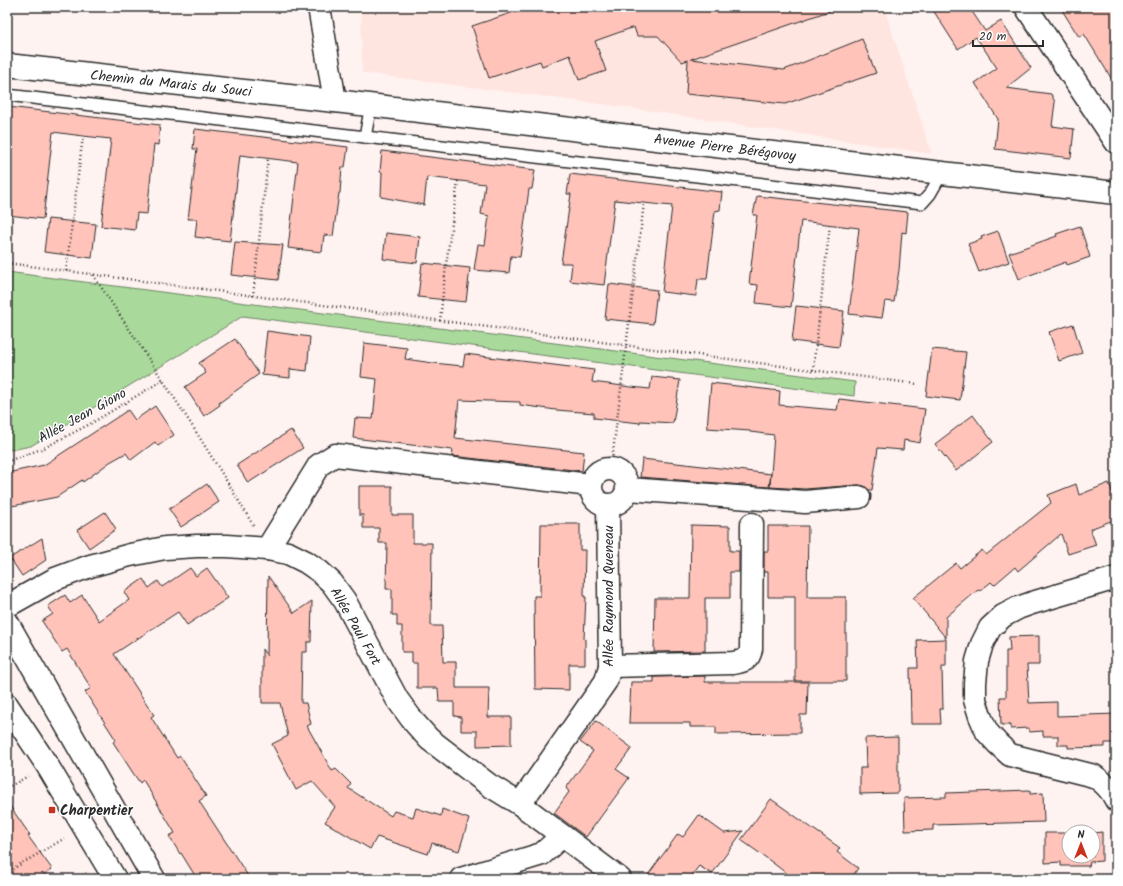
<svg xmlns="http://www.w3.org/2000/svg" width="1123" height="886" font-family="Kalam,sans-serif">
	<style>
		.built { fill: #ffe5e0 }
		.green { fill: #a9da9b; stroke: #6a8263 }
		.building { fill: #ffc3ba; stroke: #2b2b2b }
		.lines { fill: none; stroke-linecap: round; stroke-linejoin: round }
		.service-casing { stroke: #2b2b2b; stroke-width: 14 }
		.minor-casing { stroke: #2b2b2b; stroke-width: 25 }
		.tertiary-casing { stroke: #2b2b2b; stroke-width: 25 }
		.path { stroke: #2b2b2b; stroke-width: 2.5; stroke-dasharray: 1 3; stroke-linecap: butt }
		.service { stroke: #fff; stroke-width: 11 }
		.minor { stroke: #fff; stroke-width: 22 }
		.tertiary { stroke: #fff; stroke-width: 22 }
		.poi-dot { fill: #c8321e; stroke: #fff; stroke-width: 1.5 }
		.labels { text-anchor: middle; stroke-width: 3; stroke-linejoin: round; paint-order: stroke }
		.street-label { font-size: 14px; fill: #2b2b2b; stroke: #fff }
		.poi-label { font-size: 14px; font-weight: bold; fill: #2b2b2b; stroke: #fff; text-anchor: start }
	</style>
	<rect width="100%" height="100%" fill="#fff3f1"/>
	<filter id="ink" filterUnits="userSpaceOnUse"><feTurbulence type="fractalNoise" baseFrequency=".025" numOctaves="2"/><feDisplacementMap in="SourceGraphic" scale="8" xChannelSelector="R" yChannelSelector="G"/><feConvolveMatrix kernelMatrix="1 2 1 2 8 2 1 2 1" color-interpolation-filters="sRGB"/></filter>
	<g filter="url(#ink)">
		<polygon class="built" points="361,7 884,7 932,154 623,107 362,73"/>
		<polygon class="green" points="7,272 855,382 854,396 243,316 31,446 11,450 7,448"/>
		<g class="building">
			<polygon points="529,7 832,7 832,10 691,59 784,70 862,39 876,73 785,104 686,94 688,60 682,62 658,36 637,36 634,27 595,41 606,71 579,80 570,55 542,66 540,61 489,78 472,26"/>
			<polygon points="931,7 969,7 985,31 1001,21 1031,68 1006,88 1051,94 1055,102 1052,126 1074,129 1071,158 995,149 998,119 975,83 997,68 976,37 958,49"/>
			<polygon points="1060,7 1116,7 1116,86 1084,34 1079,37"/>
			<polygon points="8,107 160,125 158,145 154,144 147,214 137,213 135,230 101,226 111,139 83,136 53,132 43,219 8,215 10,198 7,198 7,118"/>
			<polygon points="195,129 348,147 345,167 342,167 340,193 339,193 333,236 324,235 322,252 288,248 298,162 240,155 230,241 195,237 197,219 188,219 197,149 193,149"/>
			<polygon points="382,151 535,170 532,189 529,189 520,257 511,256 509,273 474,270 478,244 485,245 489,216 481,214 485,184 427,177 424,205 381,197 382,172 380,172"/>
			<polygon points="570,174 722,192 720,210 715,211 707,279 698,279 696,296 662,292 672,206 615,200 604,285 570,281 572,263 561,263 571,194 567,194"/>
			<polygon points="757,196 908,212 906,233 902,232 899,270 894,302 885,301 882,318 849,314 859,228 801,221 791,307 756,303 758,285 749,284 757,215 753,215"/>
			<polygon points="48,219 96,224 92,258 44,252"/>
			<polygon points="1080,226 1090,257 1067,265 1066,262 1019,279 1009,253 1057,236 1056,234"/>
			<polygon points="998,231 1009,262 979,272 968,244 982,239 981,237"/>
			<polygon points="386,233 420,237 417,263 383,259"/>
			<polygon points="235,242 283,245 278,280 231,275"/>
			<polygon points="422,263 470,268 466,302 418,297"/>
			<polygon points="609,284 657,290 653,324 605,319"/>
			<polygon points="796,306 844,311 839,347 792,341"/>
			<polygon points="1073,324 1082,353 1059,361 1049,332"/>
			<polygon points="267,331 310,337 307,371 290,369 290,378 262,375"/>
			<polygon points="235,339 259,374 219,403 220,405 204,416 185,387 206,373 199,363"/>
			<polygon points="364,343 407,348 405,359 433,363 463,366 465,354 594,370 592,382 631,387 650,389 652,377 680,380 673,423 640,421 640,423 594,418 594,413 556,410 520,405 520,402 459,400 455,438 584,452 582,471 452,456 453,450 353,438 355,418 373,419 377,379 361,377"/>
			<polygon points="932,349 966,352 960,400 926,396"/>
			<polygon points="711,383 780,391 779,405 837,410 839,399 925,409 920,443 904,440 903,450 878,448 872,490 869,490 864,486 858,485 805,489 770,487 774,435 750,432 750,431 707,428"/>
			<polygon points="155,406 174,435 158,446 155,442 131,460 126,453 110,462 83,482 82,480 57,497 7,507 7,473 44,465 128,410 135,420"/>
			<polygon points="973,415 993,442 956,471 935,444"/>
			<polygon points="291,430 303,448 248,483 237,465"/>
			<polygon points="642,459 771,474 769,487 640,477"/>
			<polygon points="1109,483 1116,502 1116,519 1090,529 1096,545 1068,554 1061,534 1018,571 1015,567 994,585 991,582 980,591 978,590 946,617 946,638 913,598 956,563 960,568 982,550 986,555 1051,503 1048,495 1076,484 1079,495"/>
			<polygon points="207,484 219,502 181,527 169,509"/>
			<polygon points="359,486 392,486 392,515 413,515 413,543 432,543 431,626 442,626 443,662 456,662 456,688 489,688 488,717 511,717 511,745 477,746 477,731 461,731 461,717 454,716 454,702 439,702 438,688 417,688 417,663 412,663 412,652 402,652 402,626 397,626 397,615 392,615 392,589 386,589 387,543 379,543 379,528 363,528 363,515 359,515"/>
			<polygon points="105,512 116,529 89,548 77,530"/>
			<polygon points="541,524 580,524 580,550 585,550 584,597 586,597 584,639 585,639 585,664 569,664 569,690 535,689 534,596 540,596"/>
			<polygon points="691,525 730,526 730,551 739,551 739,572 730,572 730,598 705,598 705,651 654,652 655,598 690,598"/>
			<polygon points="768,526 808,526 807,597 846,597 846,681 795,681 795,597 768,597 768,572 764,572 764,551 768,551"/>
			<polygon points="42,538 46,560 22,576 10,558"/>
			<polygon points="190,568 196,576 207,568 228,598 187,625 178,612 114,654 154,715 151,717 177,758 180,756 206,796 199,801 250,879 197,879 181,853 180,854 169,836 175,833 143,780 140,783 133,773 113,742 116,740 85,692 91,688 67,649 62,652 42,621 53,614 48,606 65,595 70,603 82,595 99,621 129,600 124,592 143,579 149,588 158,581 162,587"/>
			<polygon points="268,576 294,613 312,601 311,642 307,642 307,652 302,652 301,703 306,703 311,724 307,726 332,771 336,769 351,784 348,788 391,816 394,811 413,817 416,808 441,816 442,809 469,819 459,851 432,843 428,854 377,837 370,849 325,822 335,807 312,781 296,790 272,744 288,736 280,703 262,703 262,649 267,656"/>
			<polygon points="1039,636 1039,665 1027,665 1029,703 1057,702 1057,716 1116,714 1116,732 1114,732 1114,743 1105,743 1105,747 1068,748 1068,745 1058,745 1058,736 1043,736 1043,731 1029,732 1029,728 1011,729 1010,725 1001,725 1000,697 1006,697 1006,651 1010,651 1009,637"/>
			<polygon points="946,639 946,667 942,667 943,709 940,709 941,724 911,724 910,668 918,668 917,640"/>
			<polygon points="705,676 705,682 808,682 807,715 800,715 800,733 716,734 716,727 690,727 690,723 629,723 631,682 654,682 654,677"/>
			<polygon points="596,721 632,748 616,769 629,778 586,837 554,813 569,792 566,788 593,751 580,742"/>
			<polygon points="898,737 898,793 860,794 860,768 866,768 865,738"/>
			<polygon points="1030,790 1030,794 1043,793 1044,822 933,825 933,830 905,831 904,798 946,797 946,793"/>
			<polygon points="771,799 840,848 837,852 858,868 851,879 794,879 765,857 741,840"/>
			<polygon points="7,802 30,835 28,836 52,869 38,879 7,879"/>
			<polygon points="699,815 724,833 743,831 712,874 699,866 689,879 645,879 678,834 683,837"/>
			<polygon points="1102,832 1102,861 1090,862 1089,866 1061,866 1061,862 1045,863 1045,833 1069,833 1069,856 1093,856 1093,833"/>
		</g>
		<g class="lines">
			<g class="service-casing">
				<g id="service">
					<polyline points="7,95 647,170 922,203 930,194 942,173"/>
					<polyline points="365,137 371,105"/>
				</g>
			</g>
			<g class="minor-casing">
				<g id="minor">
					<polyline points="319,7 335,101"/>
					<polyline points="1026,7 1116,142"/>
					<circle cx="609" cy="487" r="18"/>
					<polyline points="628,489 805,502 859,497"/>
					<polyline points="267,549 319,465 335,455 590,485"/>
					<path d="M1116 578 1032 603 1018 608 1003 616 990 628 982 644 977 661 975 683V700L980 716 987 732 998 744 1010 755 1094 776C1104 783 1111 789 1116 800"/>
					<polyline points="7,606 55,579 90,566 130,555 165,548 197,546 227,546 267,549 288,553 306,562 319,571 332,583 345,601 397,699 413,721 429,739 489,785 520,804 620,879"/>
					<polyline points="7,622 154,879"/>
					<path d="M610 666 733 663C743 661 749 661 751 649L752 524"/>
					<polyline points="520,804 606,681 610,666 608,506"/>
					<polyline points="461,879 542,854 562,836"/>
				</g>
			</g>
			<g class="tertiary-casing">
				<g id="tertiary">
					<polyline points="7,65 335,101 942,173 1116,193"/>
					<polyline points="7,705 47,765 115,879"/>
				</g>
			</g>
			<g class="path">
				<polyline points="7,263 917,384"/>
				<polyline points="66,271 83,136"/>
				<path d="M93 275C148 357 203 440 253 525"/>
				<polyline points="253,296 268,158"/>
				<polyline points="440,321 446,265 458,181"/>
				<polyline points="813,370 830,224"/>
				<polyline points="7,458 11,460 44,448 90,424 163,380"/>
				<polyline points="611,468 644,203"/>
				<polyline points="7,788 28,776"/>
				<polyline points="9,871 65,838"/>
				<polyline points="75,879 86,873"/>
			</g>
			<use href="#service" class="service"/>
			<use href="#minor" class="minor"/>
			<use href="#tertiary" class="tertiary"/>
		</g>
	</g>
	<rect class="poi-dot" x="48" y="806" width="8" height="8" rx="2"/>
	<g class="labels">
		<g class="street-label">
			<text transform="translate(171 83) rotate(6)" y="5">Chemin du Marais du Souci</text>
			<text transform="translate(725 147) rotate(7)" y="5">Avenue Pierre Bérégovoy</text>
			<text transform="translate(82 415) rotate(-29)" y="5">Allée Jean Giono</text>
			<text transform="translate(608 596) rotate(-90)" y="5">Allée Raymond Queneau</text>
			<text transform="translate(356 626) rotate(60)" y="5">Allée Paul Fort</text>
		</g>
		<g class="poi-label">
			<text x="60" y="815">Charpentier</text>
		</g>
	</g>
	<rect width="1123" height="886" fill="none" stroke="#fff" stroke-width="24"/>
	<rect x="12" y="12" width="1099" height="862" fill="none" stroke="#2b2b2b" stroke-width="1.5" filter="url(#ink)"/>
	<g transform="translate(1081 844)"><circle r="19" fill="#ffffff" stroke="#aaaaaa"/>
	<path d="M0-3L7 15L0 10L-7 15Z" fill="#c8321e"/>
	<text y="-6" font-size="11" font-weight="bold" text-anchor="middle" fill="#2b2b2b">N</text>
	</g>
	<path d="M973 40v6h70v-6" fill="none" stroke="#2b2b2b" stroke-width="2"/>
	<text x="979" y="40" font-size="12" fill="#2b2b2b" stroke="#ffffff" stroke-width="3" paint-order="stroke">20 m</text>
</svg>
